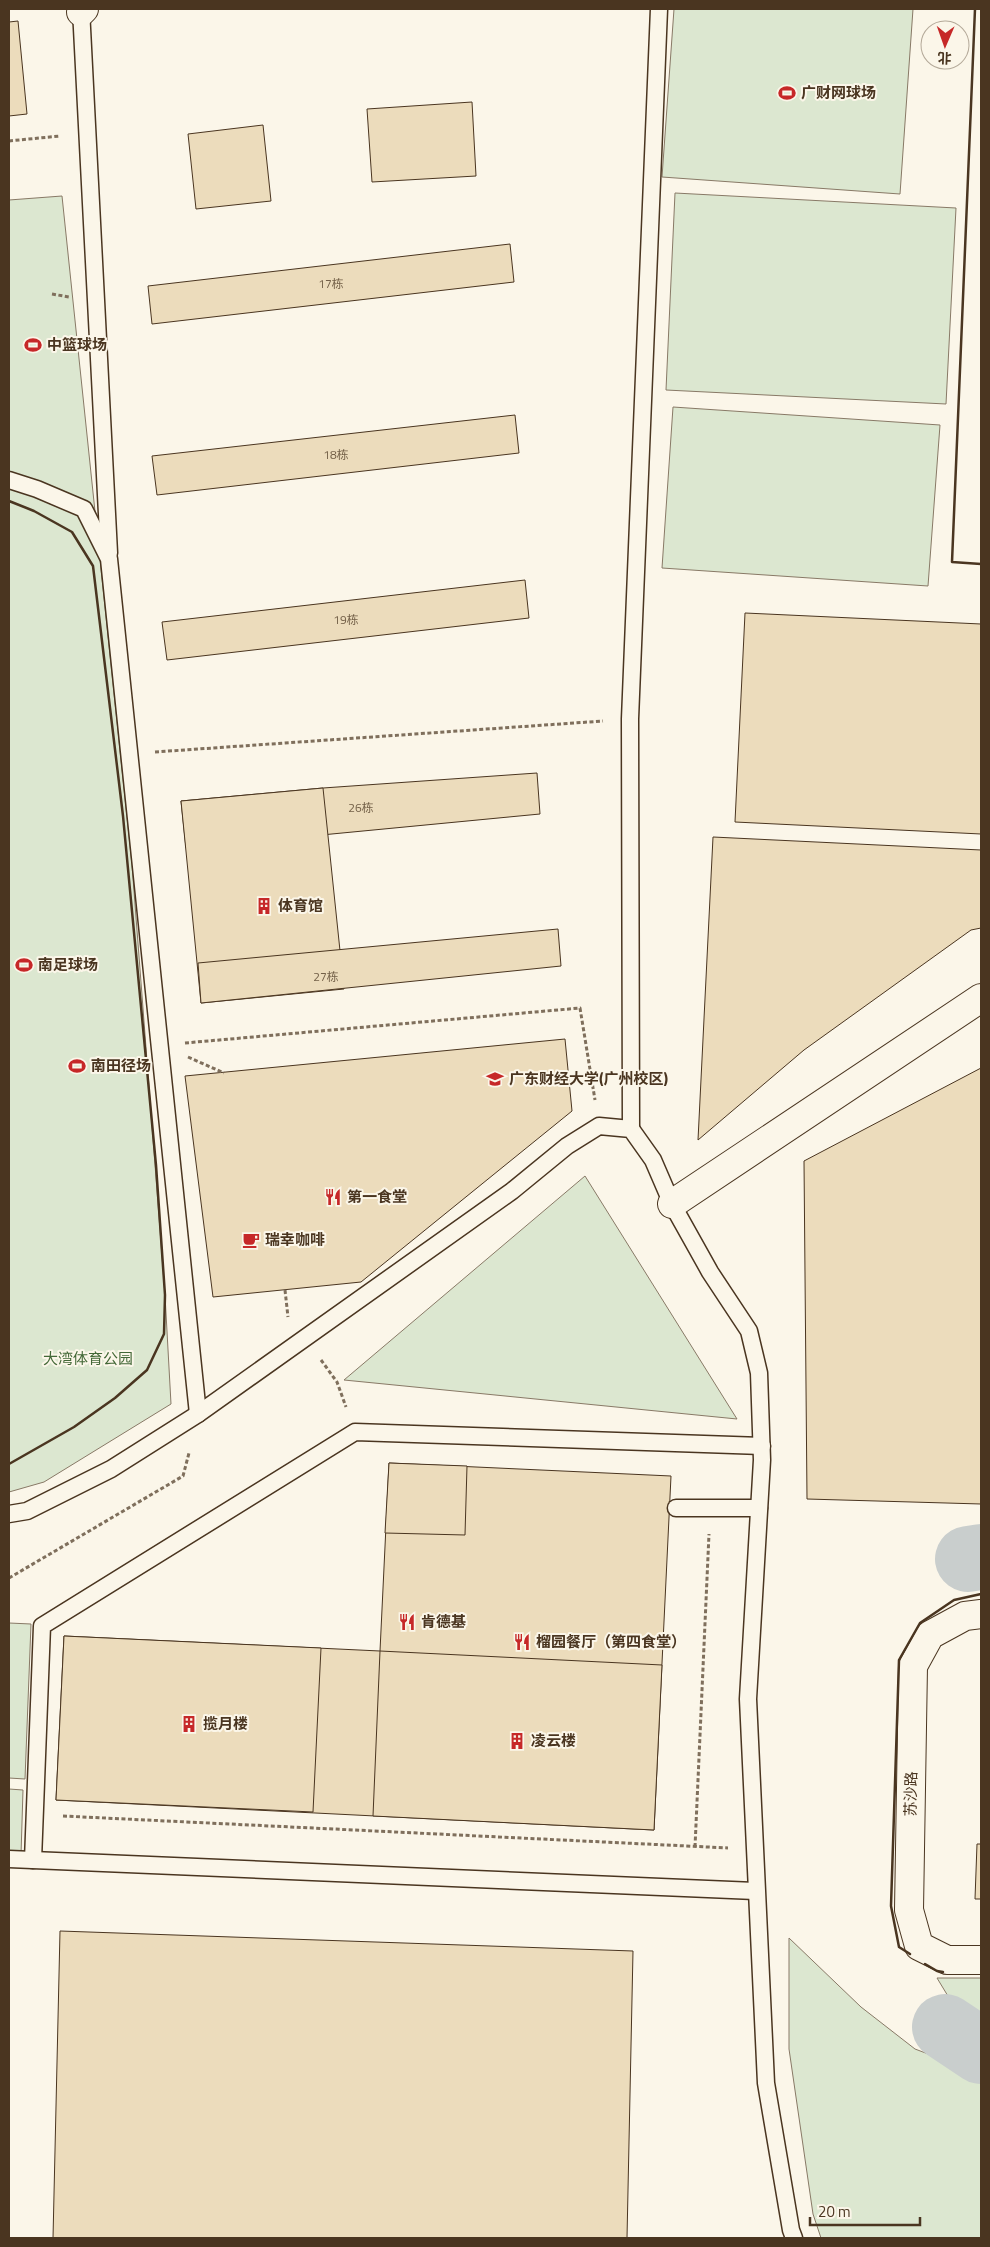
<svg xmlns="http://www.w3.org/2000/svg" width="990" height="2247" font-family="'Titillium Web','Noto Sans SC',sans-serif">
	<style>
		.green { fill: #dce7d0; stroke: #887966 }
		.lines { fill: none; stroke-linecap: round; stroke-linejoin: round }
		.river { stroke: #c9cecd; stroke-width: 66 }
		.building { fill: #ecdcbc; stroke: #4a3520 }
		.service-casing { stroke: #4a3520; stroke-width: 19 }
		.minor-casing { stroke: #4a3520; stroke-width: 30 }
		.tertiary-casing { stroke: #4a3520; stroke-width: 30 }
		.path { stroke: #7f6f5c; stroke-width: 3; stroke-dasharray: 4 2.5; stroke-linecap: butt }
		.service { stroke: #fbf6e9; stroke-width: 16 }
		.minor { stroke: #fbf6e9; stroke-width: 28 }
		.tertiary { stroke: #fbf6e9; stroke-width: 28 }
		.wall { stroke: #4a3520; stroke-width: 2.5 }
		.labels { text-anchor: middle; stroke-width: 4; stroke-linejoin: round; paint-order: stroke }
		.number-label { font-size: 12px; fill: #725f47 }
		.poi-label { font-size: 15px; font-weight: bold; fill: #4a3520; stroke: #fbf6e9; text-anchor: start }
		.park-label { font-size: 15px; fill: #436837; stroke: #fbf6e9 }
		.street-label { font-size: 15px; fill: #4a3520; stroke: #fbf6e9 }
	</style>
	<rect width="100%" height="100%" fill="#fbf6e9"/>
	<g class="green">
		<polygon points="674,9 913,9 900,194 662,177"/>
		<polygon points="675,193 956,208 946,404 666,390"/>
		<polygon points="62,196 132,865 165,1295 171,1404 44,1482 9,1492 9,200"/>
		<polygon points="673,407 940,425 928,586 662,568"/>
		<polygon points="585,1176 737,1419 344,1380"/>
		<polygon points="9,1623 31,1624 25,1779 9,1778"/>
		<polygon points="9,1789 23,1790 21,1855 9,1854"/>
		<polygon points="789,1938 861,2007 915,2049 981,2074 981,2238 821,2238 813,2214 789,2049"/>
		<polygon points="937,1978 981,1978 981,2020 954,2006"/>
	</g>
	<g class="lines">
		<g class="river">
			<polyline points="968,1559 981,1557"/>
			<polyline points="945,2027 981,2051"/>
		</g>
	</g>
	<g class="building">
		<polygon points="18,21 27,114 9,116 9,22"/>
		<polygon points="472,102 476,176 372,182 367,109"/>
		<polygon points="263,125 271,201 196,209 188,134"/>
		<polygon points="510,244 514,282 152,324 148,286"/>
		<polygon points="515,415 519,453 157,495 152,456"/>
		<polygon points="525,580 529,618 167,660 162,622"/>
		<polygon points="745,613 981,624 981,834 735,822"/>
		<polygon points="537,773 540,814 186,848 181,801 323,788"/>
		<polygon points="323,788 344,989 201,1003 181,801"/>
		<polygon points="713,837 981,850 981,928 971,930 804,1050 698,1140"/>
		<polygon points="558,929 561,966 201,1003 198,963"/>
		<polygon points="565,1039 572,1111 361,1282 213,1297 185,1076"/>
		<polygon points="981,1068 981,1504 807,1499 804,1161"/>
		<polygon points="389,1463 671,1476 654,1830 56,1800 64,1636 380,1651"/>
		<polygon points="389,1463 467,1466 465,1535 385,1533"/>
		<polygon points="64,1636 321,1648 313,1812 56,1800"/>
		<polygon points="380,1651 662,1665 654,1830 373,1816"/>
		<polygon points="977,1844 981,1844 981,1899 975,1899"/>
		<polygon points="60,1931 633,1951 627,2238 53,2238"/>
	</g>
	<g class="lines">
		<g class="service-casing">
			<g id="service">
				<polyline points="81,9 109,553"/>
				<polyline points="9,480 37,489 84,509 109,559 198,1414"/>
				<polyline points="631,1129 630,719 659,9"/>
				<polyline points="676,1508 759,1508"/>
				<polyline points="9,1514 27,1511 111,1469 198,1414 512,1191 567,1146 599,1126 631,1129 653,1160 672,1204 710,1272 749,1331 759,1373 762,1460 748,1699 766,2083 791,2230 794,2238"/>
				<polyline points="9,1859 755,1891"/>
				<polyline points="33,1860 42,1626 355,1432 762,1446"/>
			</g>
		</g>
		<g class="minor-casing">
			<g id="minor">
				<polyline points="81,12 84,9"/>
				<polyline points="672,1204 981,998"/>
			</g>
		</g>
		<g class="tertiary-casing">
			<polyline id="tertiary" points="981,1614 965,1616 930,1635 913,1666 909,1910 919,1946 947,1960 981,1960"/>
		</g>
		<g class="path">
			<polyline points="9,141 60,136"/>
			<polyline points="52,294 69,297"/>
			<polyline points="155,752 603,721"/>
			<polyline points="185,1043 580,1008 595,1100"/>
			<polyline points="188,1057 224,1073"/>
			<polyline points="285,1290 288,1317"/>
			<polyline points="321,1360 337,1382 346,1407"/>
			<polyline points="9,1578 183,1476 189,1453"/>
			<polyline points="63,1816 728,1848"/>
			<polyline points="695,1847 709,1534"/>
		</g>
		<use href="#service" class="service"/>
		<use href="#minor" class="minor"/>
		<use href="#tertiary" class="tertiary"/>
		<g class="wall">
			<polyline points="975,9 952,562 981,564"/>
			<polyline points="9,501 34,511 72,532 93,566 123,816 156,1165 165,1295 164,1334 147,1370 115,1398 74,1427 9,1464"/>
			<polyline points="910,1954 899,1947 891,1906 899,1660 920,1623 954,1600 981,1594"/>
			<polyline points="925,1964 937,1971 943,1972"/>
		</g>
	</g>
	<defs>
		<g id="stadium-bare" transform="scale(1.35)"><path d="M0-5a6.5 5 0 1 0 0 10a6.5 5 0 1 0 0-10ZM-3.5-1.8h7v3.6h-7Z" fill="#c62828" stroke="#fbf6e9" stroke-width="2.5" paint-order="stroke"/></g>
		<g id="building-bare" transform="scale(1.35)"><path d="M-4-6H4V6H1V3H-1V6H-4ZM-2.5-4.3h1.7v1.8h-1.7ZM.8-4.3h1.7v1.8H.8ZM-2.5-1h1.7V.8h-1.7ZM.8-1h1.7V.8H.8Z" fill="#c62828" stroke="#fbf6e9" stroke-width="2.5" paint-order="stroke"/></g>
		<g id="university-bare" transform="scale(1.35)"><path d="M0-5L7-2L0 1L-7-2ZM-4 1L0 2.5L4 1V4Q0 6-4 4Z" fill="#c62828" stroke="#fbf6e9" stroke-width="2.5" paint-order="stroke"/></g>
		<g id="restaurant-bare" transform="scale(1.35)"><path d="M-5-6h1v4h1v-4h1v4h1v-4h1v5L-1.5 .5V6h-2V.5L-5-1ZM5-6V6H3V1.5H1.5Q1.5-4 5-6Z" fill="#c62828" stroke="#fbf6e9" stroke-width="2.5" paint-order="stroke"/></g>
		<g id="cafe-bare" transform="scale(1.35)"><path d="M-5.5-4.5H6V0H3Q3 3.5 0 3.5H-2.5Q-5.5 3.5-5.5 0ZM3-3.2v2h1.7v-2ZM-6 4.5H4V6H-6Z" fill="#c62828" stroke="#fbf6e9" stroke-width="2.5" paint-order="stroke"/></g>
	</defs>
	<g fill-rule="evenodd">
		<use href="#stadium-bare" x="787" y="93"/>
		<use href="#stadium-bare" x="33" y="345"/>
		<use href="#building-bare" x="264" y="906"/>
		<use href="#stadium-bare" x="24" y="965"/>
		<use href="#stadium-bare" x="77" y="1066"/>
		<use href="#university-bare" x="495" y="1079"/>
		<use href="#restaurant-bare" x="333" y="1197"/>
		<use href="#cafe-bare" x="251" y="1240"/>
		<use href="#restaurant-bare" x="407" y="1622"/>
		<use href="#restaurant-bare" x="522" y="1642"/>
		<use href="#building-bare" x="189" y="1724"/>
		<use href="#building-bare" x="517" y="1741"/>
	</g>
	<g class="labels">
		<g class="number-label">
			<text x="331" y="288">17栋</text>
			<text x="336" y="459">18栋</text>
			<text x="346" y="624">19栋</text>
			<text x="361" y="812">26栋</text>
			<text x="326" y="981">27栋</text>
		</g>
		<g class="poi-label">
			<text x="801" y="98">广财网球场</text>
			<text x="47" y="350">中篮球场</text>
			<text x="278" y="911">体育馆</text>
			<text x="38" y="970">南足球场</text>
			<text x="91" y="1071">南田径场</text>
			<text x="509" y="1084">广东财经大学(广州校区)</text>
			<text x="347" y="1202">第一食堂</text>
			<text x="265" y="1245">瑞幸咖啡</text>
			<text x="421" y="1627">肯德基</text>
			<text x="536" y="1647">榴园餐厅（第四食堂）</text>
			<text x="203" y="1729">揽月楼</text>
			<text x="531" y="1746">凌云楼</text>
		</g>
		<g class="park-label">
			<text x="88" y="1364">大湾体育公园</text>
		</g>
		<g class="street-label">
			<text transform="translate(911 1794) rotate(-89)" y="5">苏沙路</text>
		</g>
	</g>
	<rect width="990" height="2247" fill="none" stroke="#4a3520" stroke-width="20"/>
	<g transform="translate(945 45) rotate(182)"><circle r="24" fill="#fbf6e9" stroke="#b4a999"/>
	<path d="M0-4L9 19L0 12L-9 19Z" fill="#c62828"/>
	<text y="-8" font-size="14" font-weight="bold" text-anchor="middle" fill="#4a3520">北</text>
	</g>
	<path d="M810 2217v8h110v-8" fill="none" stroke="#4a3520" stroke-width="2.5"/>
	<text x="818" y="2217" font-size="15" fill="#4a3520" stroke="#fbf6e9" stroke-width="4" paint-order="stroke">20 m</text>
</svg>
